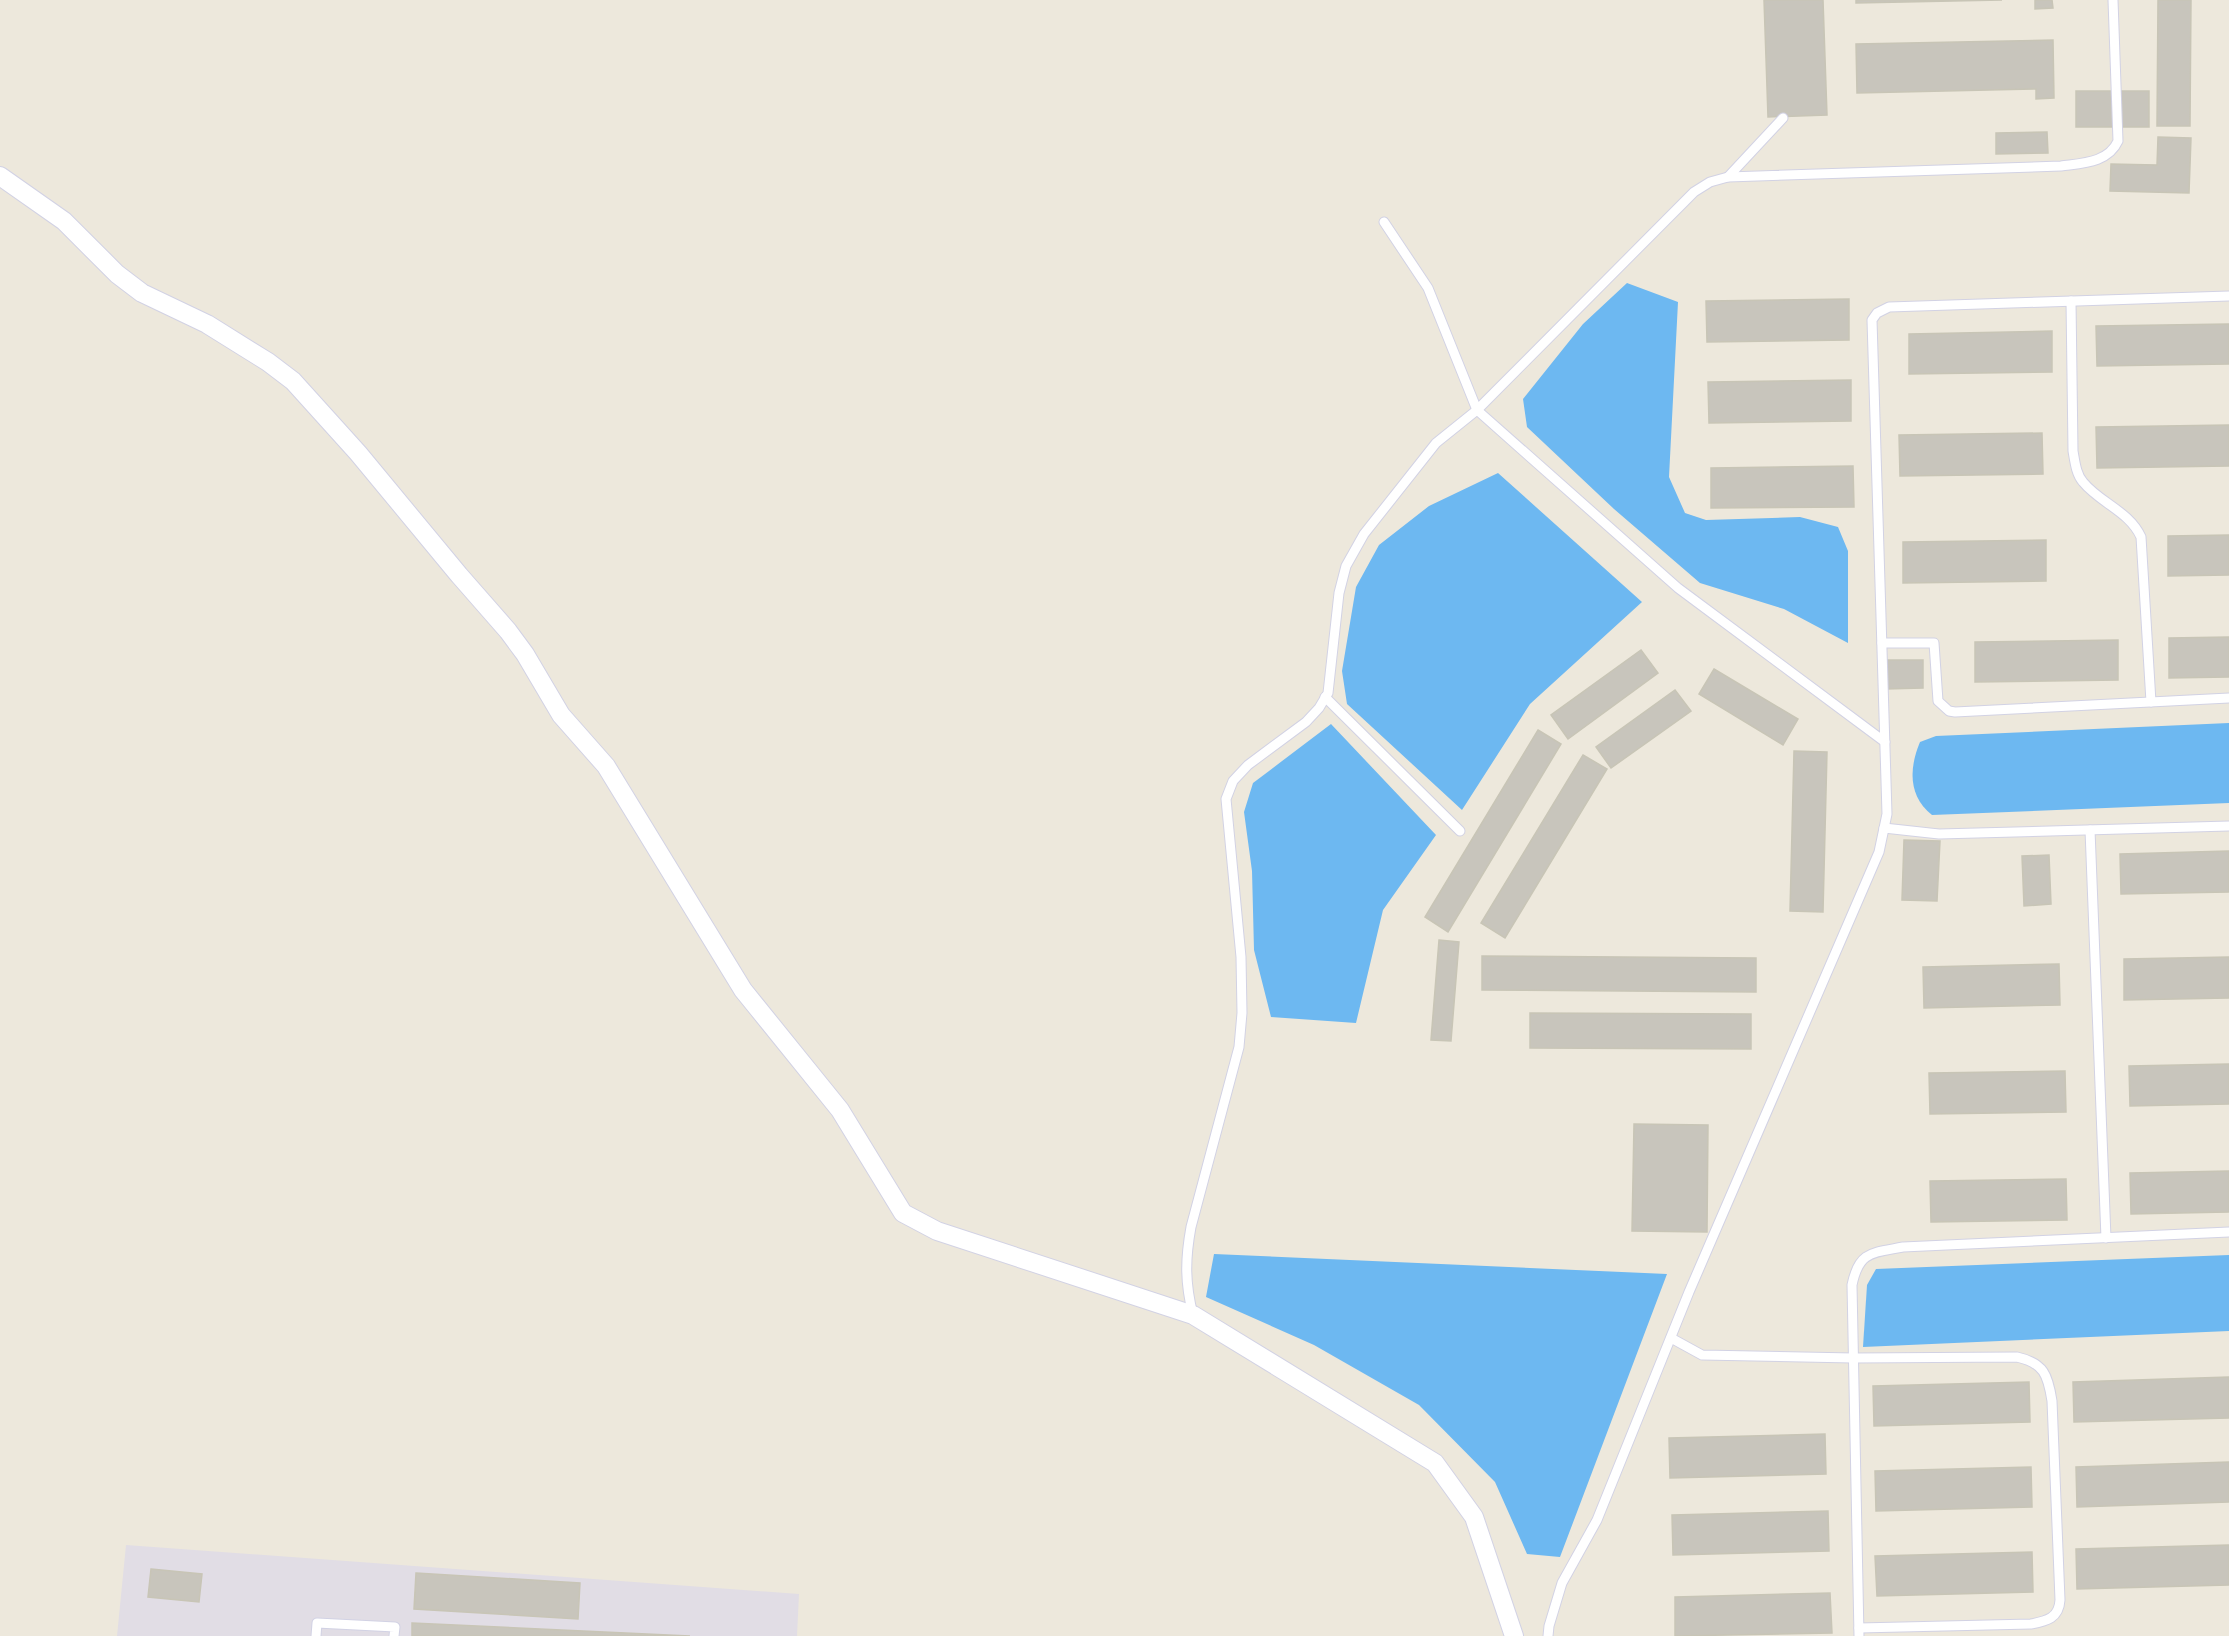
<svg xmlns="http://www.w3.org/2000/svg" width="2229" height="1636" font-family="Inter,sans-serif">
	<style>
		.industrial { fill: #e1dde5 }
		.water { fill: #6db8f1 }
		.building { fill: #c8c5bc; stroke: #c8c5b6; stroke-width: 1.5 }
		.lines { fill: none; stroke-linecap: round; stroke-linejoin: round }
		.lane-casing { stroke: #d2d2e4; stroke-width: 11 }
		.street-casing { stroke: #d2d2e4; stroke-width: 20 }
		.lane { stroke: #fff; stroke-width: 9 }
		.street { stroke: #fff; stroke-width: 18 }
	</style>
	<rect width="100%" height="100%" fill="#ede8dc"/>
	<polygon class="industrial" points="126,1545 799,1594 797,1636 117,1636"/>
	<g class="water">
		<polygon points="1627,283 1678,302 1669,477 1685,513 1706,520 1800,517 1838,527 1848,551 1848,643 1784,609 1700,583 1614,509 1527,427 1523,399 1583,324"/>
		<polygon points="1498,473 1642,602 1530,704 1462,810 1347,704 1342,671 1356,587 1379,545 1429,506"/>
		<path d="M2229 723V803L1932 815C1908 796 1909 768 1920 742L1936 736Z"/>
		<polygon points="1331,724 1436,835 1383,910 1356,1023 1271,1017 1254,950 1252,871 1244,812 1253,783"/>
		<polygon points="1214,1254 1667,1274 1560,1557 1527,1554 1495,1482 1419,1405 1314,1345 1206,1297"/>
		<polygon points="2229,1255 2229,1331 1863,1347 1867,1285 1876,1269"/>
	</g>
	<g class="building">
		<polygon points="1764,0 1823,0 1827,115 1768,117"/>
		<polygon points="1856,0 2002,0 1856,3"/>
		<polygon points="2035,0 2052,0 2053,8 2035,9"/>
		<polygon points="2158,0 2191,0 2190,126 2157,126"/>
		<polygon points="2053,40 2054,98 2036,99 2036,89 1857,93 1856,44"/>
		<rect x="2076" y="91" width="73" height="36"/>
		<polygon points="2047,132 2048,153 1996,154 1996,133"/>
		<polygon points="2158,137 2191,138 2189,193 2110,191 2111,164 2157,165"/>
		<polygon points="1849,299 1849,340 1707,342 1706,301"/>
		<polygon points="2229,324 2229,364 2097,366 2096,326"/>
		<polygon points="2052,331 2052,372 1909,374 1909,334"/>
		<polygon points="1851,380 1851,421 1709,423 1708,382"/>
		<polygon points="2229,425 2229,466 2097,468 2096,427"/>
		<polygon points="2042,433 2043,474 1900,476 1899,435"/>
		<polygon points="1853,466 1854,507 1711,508 1711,468"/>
		<polygon points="2229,535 2229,575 2168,576 2168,536"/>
		<polygon points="2046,540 2046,581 1903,583 1903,542"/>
		<polygon points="2229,637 2229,677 2169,678 2169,638"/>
		<polygon points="2118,640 2118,680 1975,682 1975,642"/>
		<polygon points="1641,650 1658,673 1568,739 1551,715"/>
		<polygon points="1885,660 1923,660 1923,688 1886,689"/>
		<polygon points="1714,669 1798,719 1783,745 1699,694"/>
		<polygon points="1675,690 1691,711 1611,768 1596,747"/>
		<polygon points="1538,730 1561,744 1448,932 1425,917"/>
		<polygon points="1794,751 1827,752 1823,912 1790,911"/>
		<polygon points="1583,755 1607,769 1505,938 1481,923"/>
		<polygon points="1904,840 1940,841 1937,901 1902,900"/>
		<polygon points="2229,851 2229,892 2121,894 2120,854"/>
		<polygon points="2049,855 2051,904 2024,906 2022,856"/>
		<polygon points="1439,940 1459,942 1451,1041 1431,1040"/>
		<polygon points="1482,956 1756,958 1756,992 1482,990"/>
		<polygon points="2229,957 2229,998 2124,1000 2124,959"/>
		<polygon points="2059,964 2060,1005 1924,1008 1923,967"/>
		<polygon points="1530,1013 1751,1014 1751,1049 1530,1048"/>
		<polygon points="2229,1064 2229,1104 2130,1106 2129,1066"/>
		<polygon points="2065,1071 2066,1112 1930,1114 1929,1073"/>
		<polygon points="1634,1124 1708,1125 1707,1232 1632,1231"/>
		<polygon points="2229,1171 2229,1212 2131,1214 2130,1173"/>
		<polygon points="2066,1179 2067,1220 1931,1222 1930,1181"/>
		<polygon points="2229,1377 2229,1418 2074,1422 2073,1382"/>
		<polygon points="2029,1382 2030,1422 1874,1426 1873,1386"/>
		<polygon points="1825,1434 1826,1474 1670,1478 1669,1438"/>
		<polygon points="2229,1462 2229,1502 2077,1507 2076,1467"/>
		<polygon points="2031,1467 2032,1507 1876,1511 1875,1471"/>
		<polygon points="1828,1511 1829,1551 1673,1555 1672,1515"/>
		<polygon points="2229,1545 2229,1585 2077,1589 2076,1549"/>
		<polygon points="2032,1552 2033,1592 1877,1596 1875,1556"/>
		<polygon points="151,1569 202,1574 199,1602 148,1597"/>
		<polygon points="416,1573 580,1583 578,1619 414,1609"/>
		<polygon points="1830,1593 1832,1633 1675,1636 1675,1597"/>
		<polygon points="412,1623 690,1636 412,1636"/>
	</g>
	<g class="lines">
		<g class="lane-casing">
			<g id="lane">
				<polyline points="1728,177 1783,118"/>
				<polyline points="1384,222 1428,288 1477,410 1678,588 1885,742"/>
				<path d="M2071 301 2073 451C2075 462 2076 474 2083 482 2100 503 2129 511 2141 537L2151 702"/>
				<polyline points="1882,643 1934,643 1938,701 1949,711 1955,712 2229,698"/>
				<polyline points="1325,697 1460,831"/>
				<polyline points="1884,828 1939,834 2229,826"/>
				<polyline points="2090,830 2106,1238"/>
				<path d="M1193 1315C1185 1283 1185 1260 1191 1227L1239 1047 1242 1013 1241 957 1226 799 1233 781 1248 765 1306 722 1319 708 1328 693 1339 593 1346 566 1364 534 1436 443 1477 410 1694 192 1710 182 1728 177 2061 166C2082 163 2108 163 2118 141L2113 0"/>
				<path d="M1671 1338 1702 1355 1853 1358 2017 1357C2044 1363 2048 1375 2052 1401L2060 1600C2059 1618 2047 1621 2031 1624L1859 1628"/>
				<polyline points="316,1636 317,1623 395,1627 394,1636"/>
				<polyline points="1548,1636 1549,1626 1562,1583 1597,1520 1689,1292 1879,852 1887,814 1872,320 1877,313 1889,307 2229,296"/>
				<path d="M1859 1636 1852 1285C1859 1251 1872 1253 1903 1247L2229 1232"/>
			</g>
		</g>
		<g class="street-casing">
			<polyline id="street" points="0,176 64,221 117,274 142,293 207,324 268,362 293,381 358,453 459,575 508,631 525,654 561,715 606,766 743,990 840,1110 903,1213 937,1231 1193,1315 1435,1463 1474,1517 1514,1636"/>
		</g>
		<use href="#lane" class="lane"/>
		<use href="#street" class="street"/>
	</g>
</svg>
